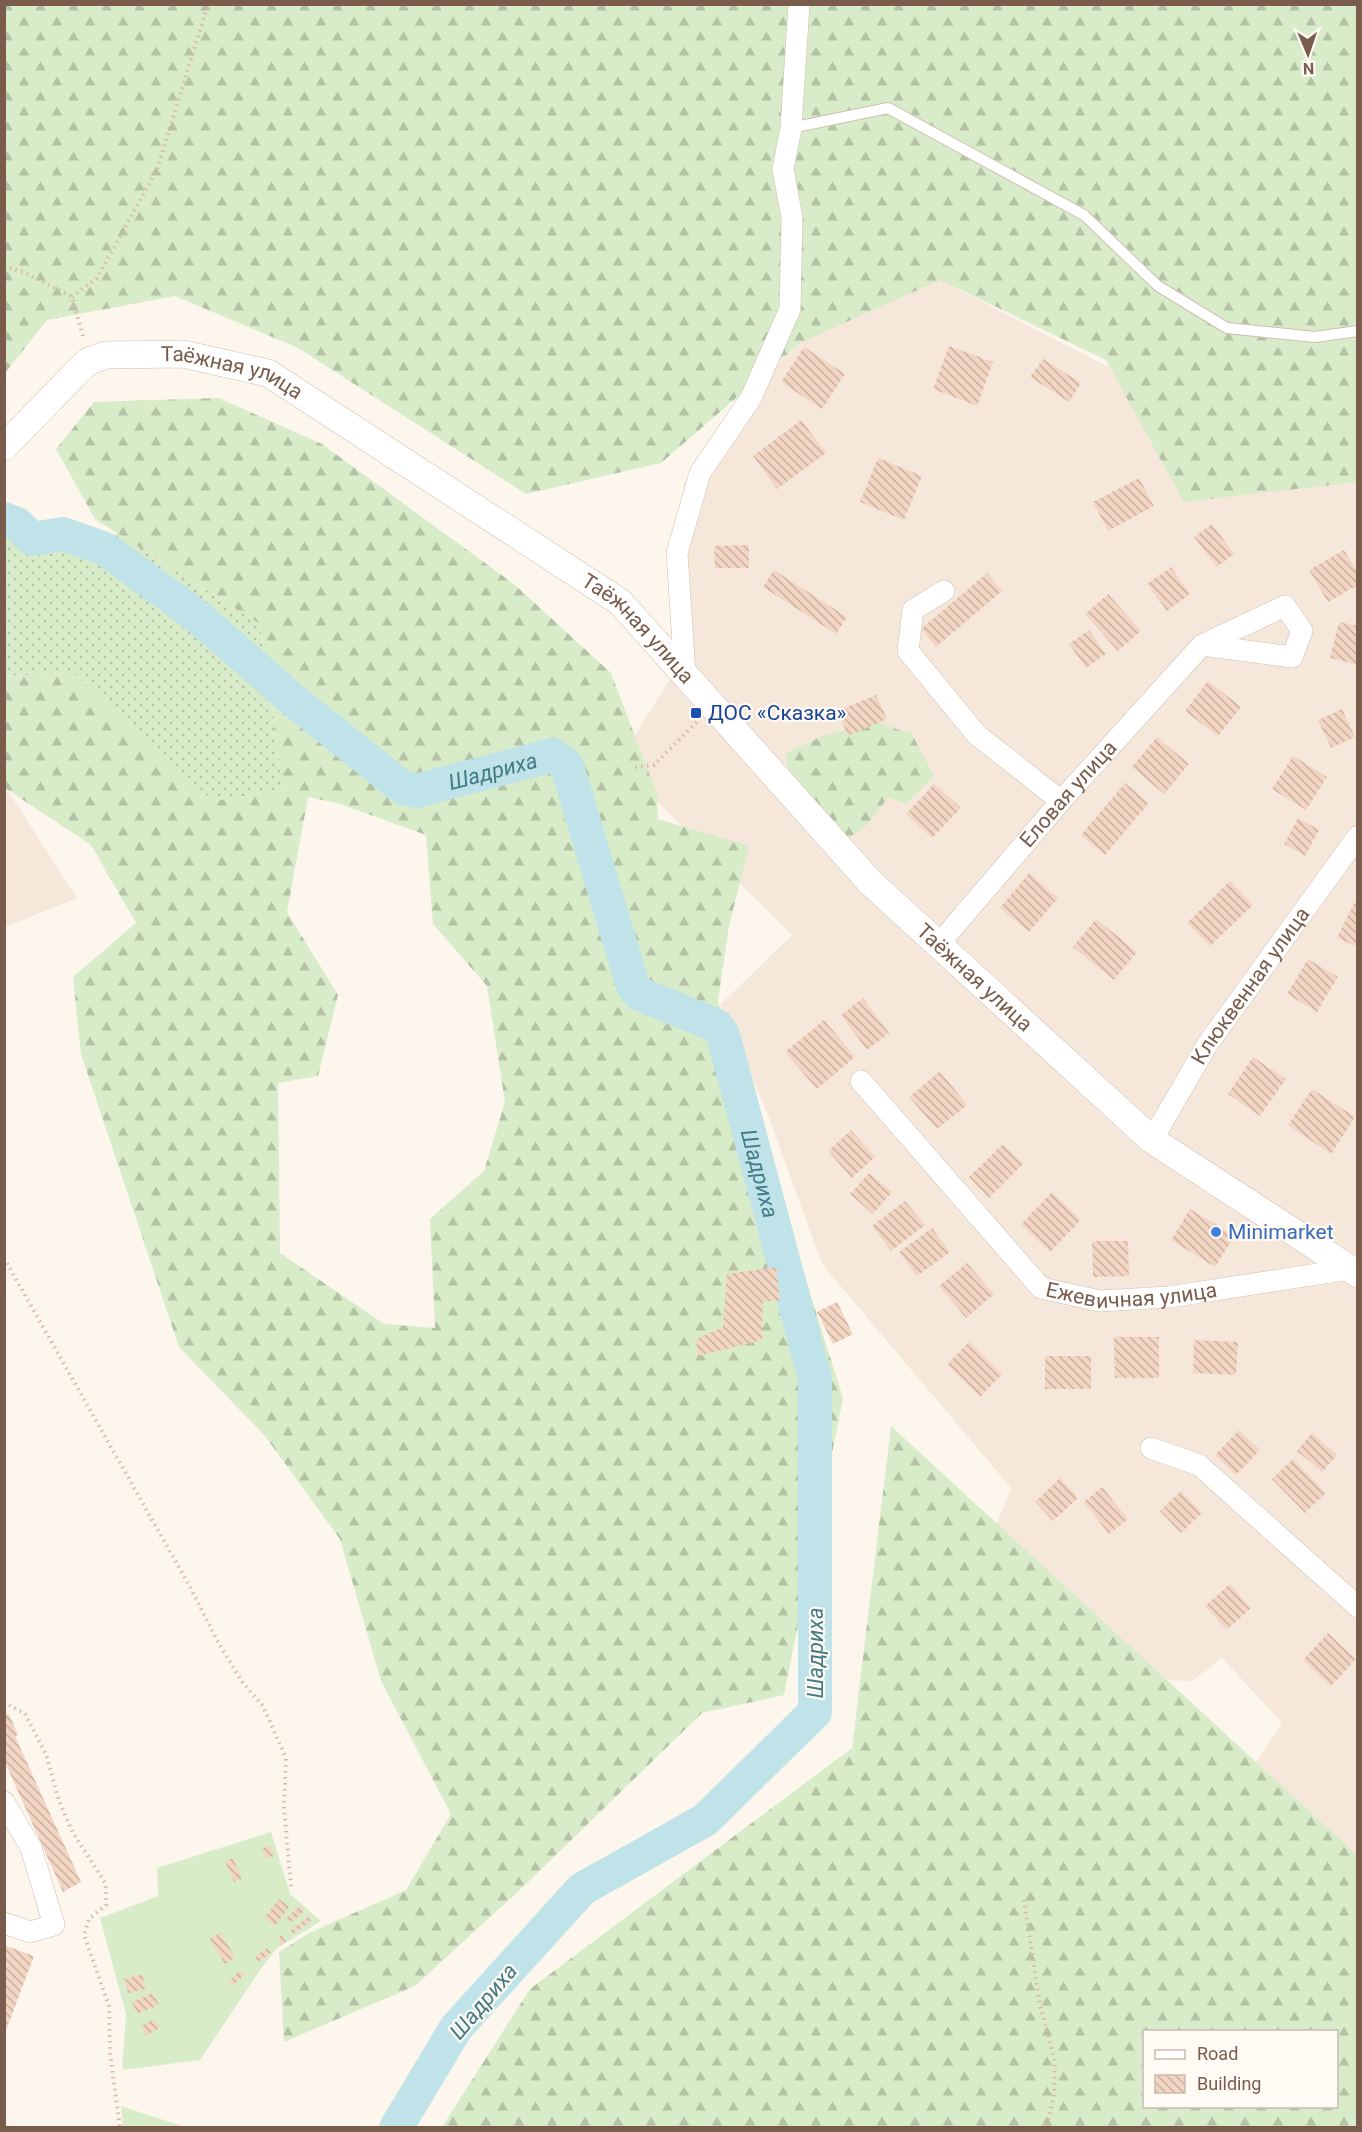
<svg xmlns="http://www.w3.org/2000/svg" width="1362" height="2132" font-family="Roboto,sans-serif">
	<style>
		.residential { fill: #f5e8da }
		.grass { fill: url(#grass-dots) }
		.forest { fill: url(#forest-firs); fill-rule: evenodd }
		.garden { fill: #d8ecc9 }
		.water { fill: url(#water-rules); stroke: #a5d3da; stroke-width: 1.5 }
		.lines { fill: none; stroke-linecap: round; stroke-linejoin: round }
		.river { stroke: #bfe3e8; stroke-width: 34 }
		.building { fill: url(#building-back-hatch) }
		.service-casing { stroke: #d1beb0; stroke-width: 12 }
		.minor-casing { stroke: #d1beb0; stroke-width: 22 }
		.tertiary-casing { stroke: #d1beb0; stroke-width: 28 }
		.path { stroke: #d9b8a5; stroke-width: 4; stroke-dasharray: 1.5 4.5; stroke-linecap: butt }
		.service { stroke: #fff; stroke-width: 10 }
		.minor { stroke: #fff; stroke-width: 21 }
		.tertiary { stroke: #fff; stroke-width: 27 }
		.transit-dot { fill: #1a4fb4; stroke: #fffaf3; stroke-width: 2 }
		.shop-dot { fill: #3f7fe0; stroke: #fffaf3; stroke-width: 2 }
		.labels { text-anchor: middle; stroke-width: 4.5; stroke-linejoin: round; paint-order: stroke }
		.street-label { font-size: 21px; fill: #7a5c4d; stroke: #fffaf3 }
		.transit-label { font-size: 21px; fill: #164399; stroke: #fffaf3; text-anchor: start }
		.shop-label { font-size: 21px; fill: #366cbe; stroke: #fffaf3; text-anchor: start }
		.water-label { font-size: 22px; font-style: italic; fill: #437c86; stroke: #fffaf3 }
	</style>
	<defs>
		<pattern id="grass-dots" width="8" height="8" patternUnits="userSpaceOnUse" patternTransform="scale(1.5)"><rect width="8" height="8" fill="#d8ecc9"/><path d="M2 2h.1M6 6h.1" fill="none" stroke="#b4c2a5" stroke-width="1.8" stroke-linecap="round"/></pattern>
		<pattern id="forest-firs" width="22" height="20" patternUnits="userSpaceOnUse" patternTransform="scale(1.5)"><rect width="22" height="20" fill="#d8ecc9"/><path d="M5 1l3.5 6h-7zM16 11l3.5 6h-7z" fill="#b4c2a5"/></pattern>
		<pattern id="water-rules" width="6" height="5" patternUnits="userSpaceOnUse" patternTransform="scale(1.5)"><rect width="6" height="5" fill="#bfe3e8"/><path d="M0 2.5h6" fill="none" stroke="#a0bbbe"/></pattern>
		<pattern id="building-back-hatch" width="6" height="6" patternUnits="userSpaceOnUse" patternTransform="scale(1.5)"><rect width="6" height="6" fill="#f3d5c3"/><path d="M-1 5l2 2M0 0l6 6M5-1l2 2" fill="none" stroke="#cab0a1"/></pattern>
	</defs>
	<rect width="100%" height="100%" fill="#fdf6ec"/>
	<g class="residential">
		<polygon points="913,266 1225,427 1357,438 1357,1921 1212,1828 1282,1723 1222,1658 1192,1681 1028,1675 990,1540 1011,1488 822,1264 768,1115 720,1005 792,935 618,763 670,679 684,483 827,303"/>
		<polygon points="4,789 8,791 77,898 5,927"/>
	</g>
	<polygon class="grass" points="117,533 260,624 283,790 213,801 73,673 5,676 4,536 35,544 105,549"/>
	<g class="forest">
		<polygon points="5,5 1357,5 1357,482 1184,502 1106,360 940,280 800,343 661,463 526,494 298,348 175,296 47,320 5,373"/>
		<path d="M219 398 322 444 515 585 611 673 657 794 658 819 749 846 729 926 718 1001 843 1398 784 1695 702 1713 524 1886 415 1986 284 2042 279 1952 309 1933 406 1890 451 1814 381 1681 340 1539 265 1436 179 1347 81 1054 73 977 136 923 91 845 5 788 4 676 73 673 213 801 283 790 260 624 95 519 56 449 94 402ZM308 797 337 803 426 835 433 924 487 986 505 1102 484 1171 430 1219 435 1328 384 1324 280 1253 278 1083 318 1076 338 995 287 912Z"/>
		<polygon points="873,721 912,734 934,776 906,804 888,797 869,823 845,841 790,781 786,753 821,737"/>
		<path d="M891 1426 1357 1855V2127H442L530 1989 852 1748ZM1144 2032H1336V2106H1144Z"/>
	</g>
	<g class="garden">
		<polygon points="271,1832 290,1894 321,1921 276,1949 258,1973 200,2060 122,2070 126,2014 100,1918 158,1896 157,1868"/>
		<polygon points="121,2106 185,2127 123,2127"/>
	</g>
	<polygon class="water" points="5,514 37,531 70,530 105,549 56,543 35,544 5,526"/>
	<g class="lines">
		<path class="river" id="s1" d="M4 519 17 524 32 539 63 534 105 549 198 617 293 700 403 788 416 791 553 755 567 766 633 986 640 994 717 1026 723 1035 815 1379V1712L705 1820 582 1889 456 2028 396 2128"/>
	</g>
	<g class="building">
		<polygon points="949,346 993,362 977,406 933,389"/>
		<polygon points="804,347 845,374 822,409 781,382"/>
		<polygon points="1043,359 1081,383 1069,402 1030,377"/>
		<polygon points="801,420 826,453 777,489 753,456"/>
		<polygon points="878,458 922,476 904,520 860,502"/>
		<polygon points="1139,478 1154,506 1108,531 1093,502"/>
		<polygon points="1212,524 1234,554 1217,567 1194,537"/>
		<polygon points="749,545 749,568 715,568 714,546"/>
		<polygon points="1344,550 1358,573 1358,585 1328,602 1309,570"/>
		<polygon points="1171,567 1190,594 1167,611 1147,584"/>
		<polygon points="774,570 847,617 836,634 763,587"/>
		<polygon points="987,573 1002,591 936,647 921,629"/>
		<polygon points="1108,594 1141,631 1118,651 1085,614"/>
		<polygon points="1339,622 1358,626 1358,665 1330,658"/>
		<polygon points="1089,630 1106,654 1086,668 1069,644"/>
		<polygon points="1208,681 1241,707 1218,736 1185,711"/>
		<polygon points="876,695 887,719 848,736 837,711"/>
		<polygon points="1342,709 1355,737 1331,748 1318,720"/>
		<polygon points="1157,737 1189,764 1164,794 1132,767"/>
		<polygon points="1293,756 1327,777 1306,810 1272,789"/>
		<polygon points="1125,783 1149,803 1105,855 1081,835"/>
		<polygon points="934,784 961,808 932,838 906,814"/>
		<polygon points="1298,818 1319,830 1305,856 1284,844"/>
		<polygon points="1029,873 1058,898 1029,932 1000,908"/>
		<polygon points="1230,881 1253,905 1210,946 1187,923"/>
		<polygon points="1354,903 1358,905 1358,947 1337,938"/>
		<polygon points="1096,919 1137,952 1114,980 1073,947"/>
		<polygon points="1308,959 1338,977 1317,1012 1287,994"/>
		<polygon points="863,998 889,1033 867,1050 841,1015"/>
		<polygon points="824,1020 855,1057 817,1089 785,1052"/>
		<polygon points="1253,1057 1286,1079 1260,1116 1228,1094"/>
		<polygon points="940,1071 967,1105 937,1129 909,1097"/>
		<polygon points="1312,1089 1355,1117 1331,1154 1288,1125"/>
		<polygon points="851,1130 875,1157 852,1178 828,1151"/>
		<polygon points="1003,1144 1023,1164 989,1198 969,1177"/>
		<polygon points="869,1173 892,1192 873,1214 850,1194"/>
		<polygon points="1052,1192 1081,1220 1050,1252 1021,1224"/>
		<polygon points="905,1201 925,1225 891,1251 872,1226"/>
		<polygon points="1190,1209 1235,1236 1215,1267 1171,1240"/>
		<polygon points="932,1228 950,1252 917,1276 899,1252"/>
		<polygon points="1092,1241 1128,1241 1129,1276 1093,1277"/>
		<polygon points="967,1263 994,1294 966,1318 939,1286"/>
		<polygon points="776,1267 780,1301 763,1301 762,1340 698,1356 696,1339 723,1327 727,1274"/>
		<polygon points="837,1302 853,1334 833,1344 817,1312"/>
		<polygon points="1114,1337 1159,1337 1159,1378 1115,1378"/>
		<polygon points="1194,1340 1238,1342 1236,1375 1193,1373"/>
		<polygon points="969,1342 1002,1374 980,1397 947,1365"/>
		<rect x="1045" y="1356" width="46" height="33"/>
		<polygon points="1239,1430 1260,1450 1236,1475 1215,1455"/>
		<polygon points="1312,1433 1337,1455 1322,1472 1297,1451"/>
		<polygon points="1293,1459 1326,1493 1305,1513 1272,1479"/>
		<polygon points="1060,1478 1078,1498 1053,1521 1035,1502"/>
		<polygon points="1102,1487 1128,1519 1109,1534 1084,1502"/>
		<polygon points="1181,1491 1202,1513 1181,1533 1160,1511"/>
		<polygon points="1230,1584 1251,1608 1227,1630 1205,1606"/>
		<polygon points="1328,1633 1356,1659 1331,1686 1303,1660"/>
		<polygon points="9,1714 18,1735 15,1736 81,1882 63,1892 4,1760 4,1715"/>
		<polygon points="270,1845 274,1856 266,1859 262,1848"/>
		<polygon points="233,1858 242,1879 234,1882 225,1861"/>
		<polygon points="279,1899 289,1907 275,1926 264,1918"/>
		<polygon points="300,1906 304,1911 290,1923 286,1918"/>
		<polygon points="309,1916 312,1920 293,1934 290,1931"/>
		<polygon points="220,1932 235,1957 225,1964 210,1939"/>
		<polygon points="282,1935 286,1942 281,1945 278,1938"/>
		<polygon points="4,1945 34,1956 5,2033 4,2033"/>
		<polygon points="267,1948 271,1952 259,1962 255,1957"/>
		<polygon points="240,1970 245,1974 233,1986 229,1982"/>
		<polygon points="142,1974 146,1989 128,1993 124,1979"/>
		<polygon points="153,1993 159,2005 137,2014 132,2002"/>
		<polygon points="154,2019 160,2028 146,2036 141,2026"/>
	</g>
	<g class="lines">
		<g class="service-casing">
			<polyline id="service" points="791,128 888,108 1084,215 1158,286 1227,328 1315,337 1358,331"/>
		</g>
		<g class="minor-casing">
			<g id="minor">
				<polyline points="944,591 913,610 908,651 977,735 1061,801"/>
				<polyline points="685,674 677,553 700,473 751,398 790,309 792,218 783,169 791,128 799,4"/>
				<path id="s2" d="M939 944 1061 801 1202 645 1292 657 1302 631 1285 606 1202 645"/>
				<path id="s3" d="M861 1081 1041 1288 1100 1301 1169 1297 1350 1269"/>
				<path id="s4" d="M1152 1140 1207 1045 1358 836"/>
				<polyline points="1151,1448 1199,1465 1358,1607"/>
				<polyline points="4,1802 31,1848 54,1925 30,1932 4,1923"/>
			</g>
		</g>
		<g class="tertiary-casing">
			<g id="tertiary">
				<path id="s5" d="M4 447 81 368 89 361 106 355 183 354 268 373 620 602 870 882 1152 1140 1358 1274"/>
			</g>
		</g>
		<g class="path">
			<polyline points="4,266 26,273 72,297 84,340"/>
			<polyline points="72,297 97,278 157,170 208,4"/>
			<polyline points="635,767 654,765 698,721"/>
			<polyline points="4,1258 189,1585 218,1642 243,1683 263,1706 286,1758 284,1808 291,1887"/>
			<polyline points="4,1702 25,1714 46,1754 59,1801 73,1833 106,1884 106,1905 89,1919 84,1935 109,2006 110,2052 120,2128"/>
			<polyline points="1024,1900 1040,2005 1055,2062 1054,2094 1047,2128"/>
		</g>
		<use href="#service" class="service"/>
		<use href="#minor" class="minor"/>
		<use href="#tertiary" class="tertiary"/>
	</g>
	<rect class="transit-dot" x="690" y="707" width="12" height="12" rx="3"/>
	<circle class="shop-dot" cx="1216" cy="1232" r="6"/>
	<g class="labels">
		<g class="street-label">
			<text dy="7" stroke="none"><textPath href="#s5" startOffset="268">Таёжная улица</textPath></text>
			<text dy="7" stroke="none"><textPath href="#s5" startOffset="754">Таёжная улица</textPath></text>
			<text dy="7" stroke="none"><textPath href="#s2" startOffset="198">Еловая улица</textPath></text>
			<text dy="7" stroke="none"><textPath href="#s5" startOffset="1240">Таёжная улица</textPath></text>
			<text dy="7" stroke="none"><textPath href="#s4" startOffset="183">Клюквенная улица</textPath></text>
			<text dy="7" stroke="none"><textPath href="#s3" startOffset="366">Ежевичная улица</textPath></text>
		</g>
		<g class="transit-label">
			<text x="708" y="720">ДОС «Сказка»</text>
		</g>
		<g class="shop-label">
			<text x="1228" y="1239">Minimarket</text>
		</g>
		<g class="water-label">
			<text dy="8" stroke="none"><textPath href="#s1" startOffset="586">Шадриха</textPath></text>
			<text dy="8" stroke="none"><textPath href="#s1" startOffset="1144">Шадриха</textPath></text>
			<text transform="translate(815 1653) rotate(-90)" y="8">Шадриха</text>
			<text transform="translate(483 2001) rotate(-50)" y="8">Шадриха</text>
		</g>
	</g>
	<rect width="1362" height="2132" fill="none" stroke="#7a5c4d" stroke-width="12"/>
	<rect x="1143" y="2030" width="195" height="78" fill="#fffaf3" stroke="#cabbb1" stroke-width="1.5"/>
	<rect x="1155" y="2050" width="30" height="9" fill="#ffffff" stroke="#cabbb1" stroke-width="1.5"/>
	<text x="1197" y="2060" font-size="18" fill="#7a5c4d">Road</text>
	<rect x="1155" y="2075" width="30" height="18" fill="url(#building-back-hatch)" stroke="#cabbb1" stroke-width="1.5"/>
	<text x="1197" y="2090" font-size="18" fill="#7a5c4d">Building</text>
	<g transform="translate(1308 54) rotate(178)" stroke="#fffaf3" stroke-width="4.5" paint-order="stroke">
	<path d="M0-4.5L10 22L0 15L-10 22Z" fill="#7a5c4d"/>
	<text y="-9" font-size="16" font-weight="bold" text-anchor="middle" fill="#7a5c4d">N</text>
	</g>
</svg>
